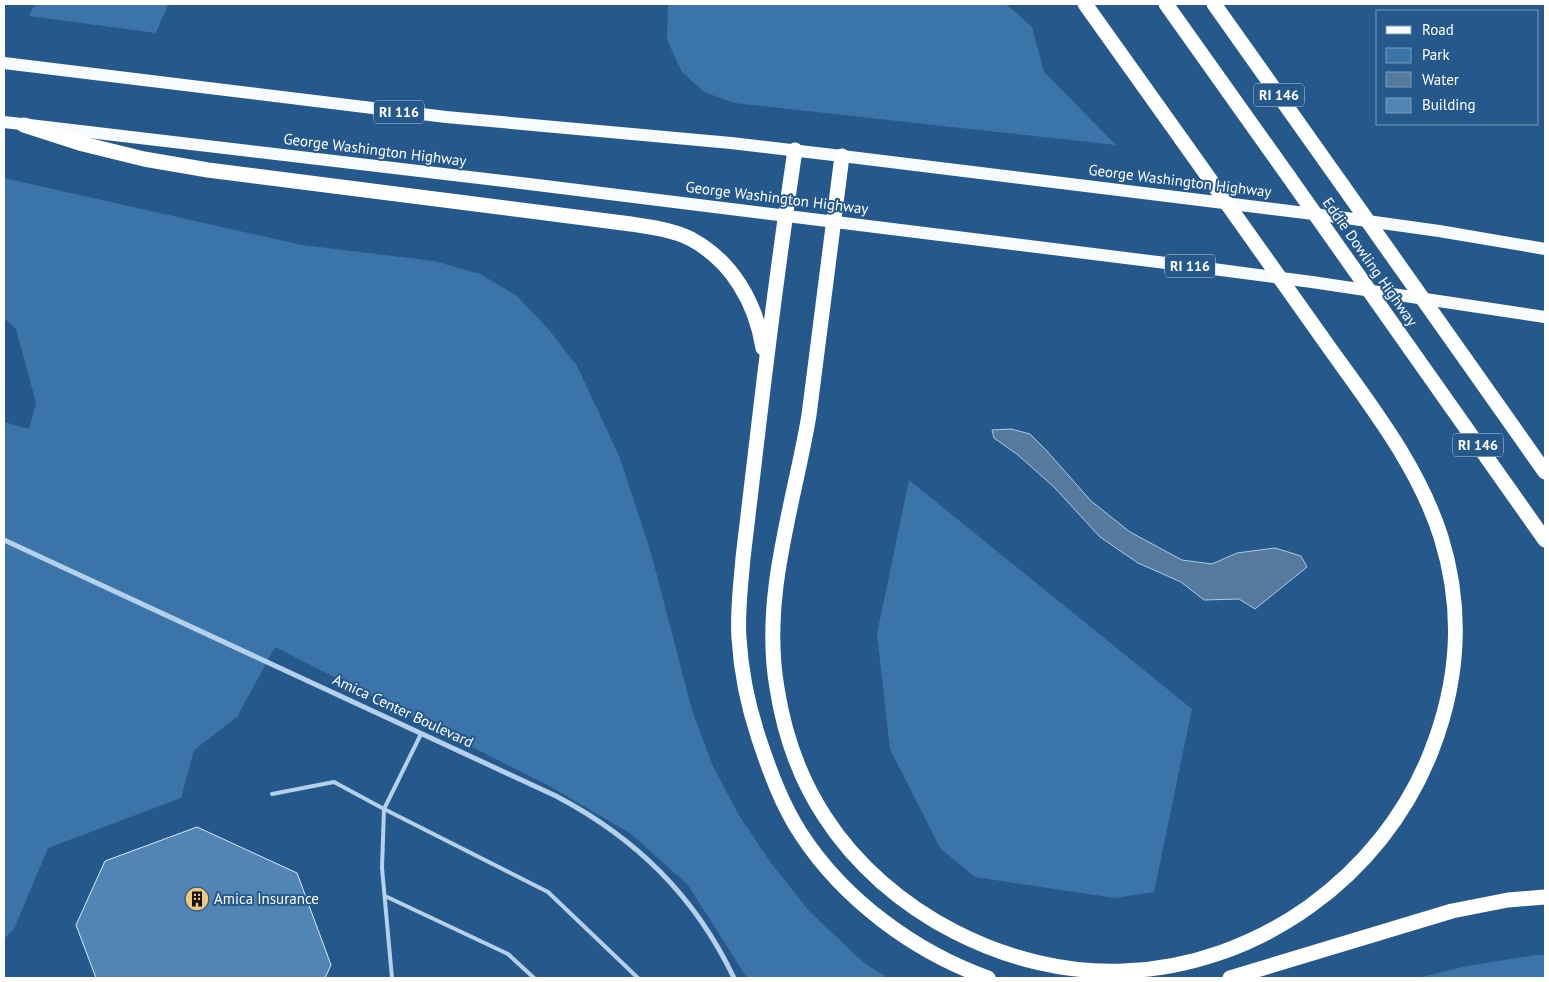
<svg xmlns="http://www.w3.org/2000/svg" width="1549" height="982" font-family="'PT Sans',sans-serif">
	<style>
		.green { fill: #3a74a8 }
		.water { fill: #57799c; stroke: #a9cceb }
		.building { fill: #5285b4; stroke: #d9e9f8 }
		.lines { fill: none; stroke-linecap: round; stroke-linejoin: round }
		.lane { stroke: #b4d0ea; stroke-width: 4 }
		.street { stroke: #b4d0ea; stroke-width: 5 }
		.primary { stroke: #f8fbfe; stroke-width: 12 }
		.highway { stroke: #fff; stroke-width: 15 }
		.highway-bridge { stroke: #fff; stroke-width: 15 }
		.labels { text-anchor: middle; stroke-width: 4; stroke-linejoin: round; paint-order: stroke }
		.shield { fill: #26598b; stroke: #becddc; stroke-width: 1 }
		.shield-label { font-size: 14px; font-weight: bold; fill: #fff }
		.street-label { font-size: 15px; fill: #fff; stroke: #26598b }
		.poi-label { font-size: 15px; fill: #fff; stroke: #26598b; text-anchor: start }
	</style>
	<rect width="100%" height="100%" fill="#26598b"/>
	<g class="green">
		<polygon points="35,4 170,4 167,7 156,33 29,16"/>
		<polygon points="668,4 1006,4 1032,27 1044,72 1116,145 734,103 704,92 682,72 667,40"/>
		<polygon points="4,178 302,245 434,261 480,274 517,296 549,330 577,366 620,458 651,553 692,710 712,764 737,812 771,863 810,912 864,963 888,978 747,978 688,885 630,833 549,786 275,647 237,717 194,750 181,798 48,848 14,929 4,939 4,422 29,429 36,403 16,329 4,318"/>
		<polygon points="909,480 1192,709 1154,892 1115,898 975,877 940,848 890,749 877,634"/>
		<polygon points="1536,955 1545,955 1545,978 1418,978 1467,966"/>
	</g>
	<polygon class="water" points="1011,429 1030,434 1046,450 1091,501 1130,532 1182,560 1212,564 1237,553 1275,548 1301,556 1307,567 1255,609 1239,599 1204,600 1181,582 1138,563 1100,537 1054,487 1018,455 994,438 992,430"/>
	<polygon class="building" points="197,827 297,873 331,965 325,978 96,978 76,925 105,861"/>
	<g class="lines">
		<g class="lane">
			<polyline points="272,794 334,782 384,809 548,892 638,978"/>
			<polyline points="385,896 508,954 534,978"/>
			<polyline points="392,978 382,868 384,809 421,734"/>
		</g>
		<path class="street" d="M4 540 556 796C636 838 695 896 734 978"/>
		<g class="primary">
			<polyline points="4,63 446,117 731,143 842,156 1346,218 1439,231 1545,249"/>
			<polyline points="4,122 529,184 1198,267 1312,282 1545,317"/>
		</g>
		<g class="highway">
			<polyline points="1085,4 1182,140"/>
			<polyline points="1166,4 1289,177"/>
			<polyline points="1214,4 1343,186"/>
			<path d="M24 125 83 144 144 159 208 170 631 224C651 227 673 230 691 239 732 261 756 303 763 348"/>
			<path d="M795 150C781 244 769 337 758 431 753 473 748 515 743 558 741 584 737 611 739 638 741 672 748 706 759 739 770 772 782 805 801 834 844 900 915 952 988 978"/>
			<path d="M842 156 809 415C794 505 761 596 777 688 784 733 800 779 825 817 887 913 1010 976 1124 971 1258 966 1382 877 1431 752 1459 681 1464 611 1441 537 1417 462 1366 400 1321 336"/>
			<polyline points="1411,350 1545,540"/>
			<polyline points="1466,360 1545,472"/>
			<polyline points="1230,978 1452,911 1508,900 1545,897"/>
		</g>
		<g class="highway-bridge">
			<polyline points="1182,140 1321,336"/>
			<polyline points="1289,177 1411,350"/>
			<polyline points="1343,186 1466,360"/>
		</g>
	</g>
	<defs>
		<g id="building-disc" transform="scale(1.25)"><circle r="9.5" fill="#f3c779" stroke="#26598b"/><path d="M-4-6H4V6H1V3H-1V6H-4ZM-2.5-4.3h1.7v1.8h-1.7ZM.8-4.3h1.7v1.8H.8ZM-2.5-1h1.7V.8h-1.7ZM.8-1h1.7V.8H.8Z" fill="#111"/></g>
	</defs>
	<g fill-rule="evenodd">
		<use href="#building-disc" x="197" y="899"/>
	</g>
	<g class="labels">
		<g class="shield">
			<rect x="1254" y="83.5" width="50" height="23" rx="4"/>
			<rect x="374" y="100.5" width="50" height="23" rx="4"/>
			<rect x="1165" y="254.5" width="50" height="23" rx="4"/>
			<rect x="1453" y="433.5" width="50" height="23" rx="4"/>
		</g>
		<g class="shield-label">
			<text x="1279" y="100">RI 146</text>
			<text x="399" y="117">RI 116</text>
			<text x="1190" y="271">RI 116</text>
			<text x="1478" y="450">RI 146</text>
		</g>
		<g class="street-label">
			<text transform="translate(375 150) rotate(7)" y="5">George Washington Highway</text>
			<text transform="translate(1180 181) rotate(7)" y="5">George Washington Highway</text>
			<text transform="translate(777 198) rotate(7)" y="5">George Washington Highway</text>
			<text transform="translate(1370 262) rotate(55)" y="5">Eddie Dowling Highway</text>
			<text transform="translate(403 711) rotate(25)" y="5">Amica Center Boulevard</text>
		</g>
		<g class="poi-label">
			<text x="214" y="904">Amica Insurance</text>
		</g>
	</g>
	<rect width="1549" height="982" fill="none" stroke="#ffffff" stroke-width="10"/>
	<rect x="1376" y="10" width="162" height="115" fill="#26598b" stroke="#7d9bb9"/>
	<rect x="1386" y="26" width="25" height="8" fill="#f8fbfe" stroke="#7d9bb9"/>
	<text x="1422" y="35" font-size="15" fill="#ffffff">Road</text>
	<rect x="1386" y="48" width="25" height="15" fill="#3a74a8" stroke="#7d9bb9"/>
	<text x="1422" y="60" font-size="15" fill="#ffffff">Park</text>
	<rect x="1386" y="72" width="25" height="15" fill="#57799c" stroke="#7d9bb9"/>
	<text x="1422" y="85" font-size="15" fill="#ffffff">Water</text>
	<rect x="1386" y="98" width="25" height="15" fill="#5285b4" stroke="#7d9bb9"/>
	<text x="1422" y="110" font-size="15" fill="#ffffff">Building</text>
</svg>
